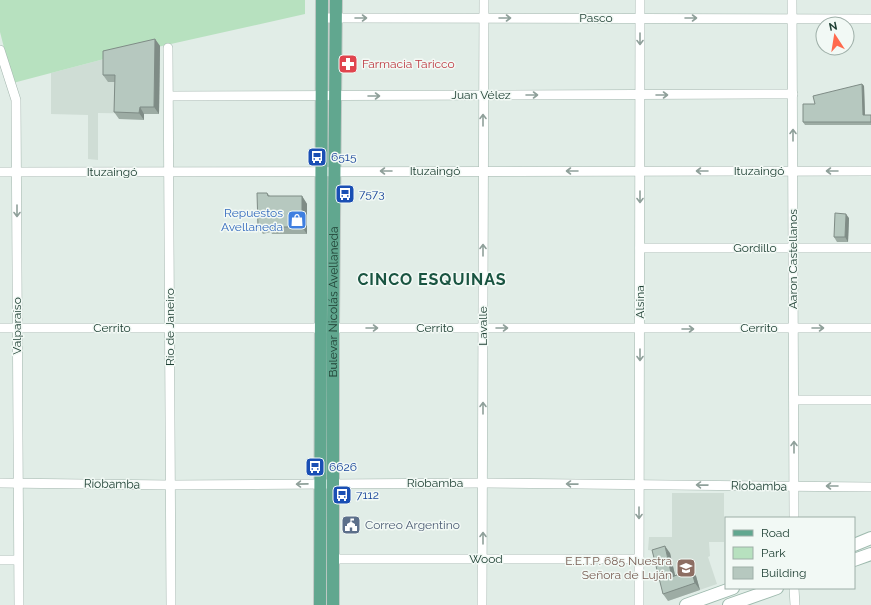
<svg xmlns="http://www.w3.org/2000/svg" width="871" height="605" font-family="Raleway,sans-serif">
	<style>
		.built { fill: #cfddd5 }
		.green { fill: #b7e1bf }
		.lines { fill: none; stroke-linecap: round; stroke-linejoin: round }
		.street-casing { stroke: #a3b6ae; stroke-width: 10 }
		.secondary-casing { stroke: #9ebaae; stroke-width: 14 }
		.primary-casing { stroke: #c0cac6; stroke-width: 14 }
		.street { stroke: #fff; stroke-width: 9 }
		.secondary { stroke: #fff; stroke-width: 12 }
		.primary { stroke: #61a78f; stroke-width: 12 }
		.wall { fill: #9daca4 }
		.shaded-wall { fill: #7f8c86 }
		.building { fill: #b6c8bf; stroke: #7f8c86 }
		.oneway { stroke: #8fa09a }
		.labels { text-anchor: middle; stroke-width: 3; stroke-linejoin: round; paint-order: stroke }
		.street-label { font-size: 12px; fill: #1f4034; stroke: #f2f9f5 }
		.health-label { font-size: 12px; fill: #be3a42; stroke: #f2f9f5; text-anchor: start }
		.transit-label { font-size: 12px; fill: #164399; stroke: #f2f9f5; text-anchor: start }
		.shop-label { font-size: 12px; fill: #366cbe; stroke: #f2f9f5; text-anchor: end }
		.service-label { font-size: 12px; fill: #4e5e75; stroke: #f2f9f5; text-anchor: start }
		.education-label { font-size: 12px; fill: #785e54; stroke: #f2f9f5; text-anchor: end }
		.district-label { font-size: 16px; font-weight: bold; letter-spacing: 1px; fill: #195441; stroke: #f2f9f5 }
	</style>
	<rect width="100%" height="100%" fill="#e1ede7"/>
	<g class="built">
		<polygon points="108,58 159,114 98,113 98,160 88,159 88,115 51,114 51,73"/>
		<polygon points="672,493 724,493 724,542 709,542 710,556 708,557 717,584 668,601 656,551 648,550 649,537 672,537"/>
	</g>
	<polygon class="green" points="0,0 305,0 305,14 108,58 13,83 0,32"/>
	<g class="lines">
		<g class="street-casing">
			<g id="street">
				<polyline points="792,0 794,518"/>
				<polyline points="322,18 871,19"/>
				<polyline points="168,48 171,605"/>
				<polyline points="0,50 16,100 19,605"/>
				<polyline points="169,96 793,94"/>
				<polyline points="0,172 871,171"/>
				<polyline points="640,248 871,248"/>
				<polyline points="0,328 871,328"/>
				<polyline points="794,400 871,400"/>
				<polyline points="0,483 171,485 483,483 871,487"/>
				<polyline points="333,559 639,559"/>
				<polyline points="0,560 18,560"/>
				<polyline points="794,588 795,605"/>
				<polyline points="482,605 484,0"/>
				<polyline points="639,605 640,0"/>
			</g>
		</g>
		<g class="secondary-casing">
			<g id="secondary">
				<polyline points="854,545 871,538"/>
				<polyline points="854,560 871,554"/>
				<polyline points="686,605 733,588"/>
				<polyline points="729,605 777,588"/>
			</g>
		</g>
		<g class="primary-casing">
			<g id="primary">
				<polyline points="320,605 322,0"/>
				<path id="s1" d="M333 605V328L336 0"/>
			</g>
		</g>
		<use href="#street" class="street"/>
		<use href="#secondary" class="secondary"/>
		<use href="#primary" class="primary"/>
	</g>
	<g class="wall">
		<polygon points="155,39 160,46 159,114 144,114 144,120 119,119 114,112 115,82 108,82 103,75"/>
		<polygon points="862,84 864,86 865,115 871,115 871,125 805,125 803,122 815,104"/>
		<polygon points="267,193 270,196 302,196 307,204 307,234 272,234 271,232 263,234 258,227"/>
		<polygon points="849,218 848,242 837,242 834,237"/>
		<polygon points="670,553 675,575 696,576 700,590 668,601 663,594"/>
	</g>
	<g class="shaded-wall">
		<polygon points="155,39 160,46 159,114 154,107"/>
		<polygon points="862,84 864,86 865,117 863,115"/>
		<polygon points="140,107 144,114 144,120 139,113"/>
		<polygon points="302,196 307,204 307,234 302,227"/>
		<polygon points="846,214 849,218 848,242 845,237"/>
		<polygon points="665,546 670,553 677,584 672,577"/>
		<polygon points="691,569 696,576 700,590 695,583"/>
	</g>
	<g class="building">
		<polygon points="155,39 154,107 140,107 139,113 114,112 115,75 103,75 103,51"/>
		<polygon points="862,84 863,115 871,115 871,122 803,122 803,104 815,104 813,96"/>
		<polygon points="257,193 267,193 268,196 302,196 302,227 267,227 267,225 258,227"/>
		<polygon points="835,213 846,214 845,237 834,237"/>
		<polygon points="665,546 672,577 691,569 695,583 663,594 652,550"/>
	</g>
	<defs><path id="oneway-shaft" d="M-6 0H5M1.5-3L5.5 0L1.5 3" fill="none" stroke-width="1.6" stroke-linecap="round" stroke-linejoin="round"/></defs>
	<g class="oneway">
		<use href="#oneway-shaft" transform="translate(361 18)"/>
		<use href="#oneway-shaft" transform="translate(505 18)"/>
		<use href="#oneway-shaft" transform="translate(691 18)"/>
		<use href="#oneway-shaft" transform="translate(640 39) rotate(90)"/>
		<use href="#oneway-shaft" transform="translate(532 95)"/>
		<use href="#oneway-shaft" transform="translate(662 95)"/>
		<use href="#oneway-shaft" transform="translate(374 96)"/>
		<use href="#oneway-shaft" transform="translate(483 120) rotate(-90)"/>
		<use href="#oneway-shaft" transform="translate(793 135) rotate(-90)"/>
		<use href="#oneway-shaft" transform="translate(386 171) rotate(180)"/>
		<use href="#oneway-shaft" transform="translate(572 171) rotate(180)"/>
		<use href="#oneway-shaft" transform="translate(702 171) rotate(180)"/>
		<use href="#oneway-shaft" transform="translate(832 171) rotate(180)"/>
		<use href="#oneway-shaft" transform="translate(640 197) rotate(90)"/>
		<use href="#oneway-shaft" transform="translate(17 211) rotate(90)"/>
		<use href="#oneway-shaft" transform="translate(483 250) rotate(-90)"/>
		<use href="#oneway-shaft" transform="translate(372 328)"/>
		<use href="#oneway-shaft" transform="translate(502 328)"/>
		<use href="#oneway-shaft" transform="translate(818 328)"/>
		<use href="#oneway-shaft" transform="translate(688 329)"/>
		<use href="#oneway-shaft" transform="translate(640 355) rotate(90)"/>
		<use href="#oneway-shaft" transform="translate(483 408) rotate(-90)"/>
		<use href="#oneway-shaft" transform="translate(794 447) rotate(-90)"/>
		<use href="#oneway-shaft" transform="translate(302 484) rotate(179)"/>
		<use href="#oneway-shaft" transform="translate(572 484) rotate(-179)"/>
		<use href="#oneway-shaft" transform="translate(702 485) rotate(-179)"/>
		<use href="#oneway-shaft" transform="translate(832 486) rotate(-180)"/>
		<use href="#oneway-shaft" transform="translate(639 513) rotate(90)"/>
		<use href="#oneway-shaft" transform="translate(483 538) rotate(-90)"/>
	</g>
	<defs>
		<g id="pharmacy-square" transform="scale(1)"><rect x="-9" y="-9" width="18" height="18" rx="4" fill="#e0444e" stroke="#f2f9f5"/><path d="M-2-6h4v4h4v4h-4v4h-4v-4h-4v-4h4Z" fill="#fff"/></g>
		<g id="bus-square" transform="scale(1)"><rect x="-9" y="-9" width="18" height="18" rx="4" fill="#1a4fb4" stroke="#f2f9f5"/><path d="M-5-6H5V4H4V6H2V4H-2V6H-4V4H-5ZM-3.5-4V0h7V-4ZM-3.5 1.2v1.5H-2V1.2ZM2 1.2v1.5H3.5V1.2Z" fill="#fff"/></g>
		<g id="shop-square" transform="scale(1)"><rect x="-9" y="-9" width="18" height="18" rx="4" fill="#3f7fe0" stroke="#f2f9f5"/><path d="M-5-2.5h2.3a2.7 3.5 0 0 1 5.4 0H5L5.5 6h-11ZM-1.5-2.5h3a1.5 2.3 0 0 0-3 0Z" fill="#fff"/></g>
		<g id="civic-square" transform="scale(1)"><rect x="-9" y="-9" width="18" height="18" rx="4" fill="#5c6f8a" stroke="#f2f9f5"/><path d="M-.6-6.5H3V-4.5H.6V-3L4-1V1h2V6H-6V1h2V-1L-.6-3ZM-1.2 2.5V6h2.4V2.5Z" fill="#fff"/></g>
		<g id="school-square" transform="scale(1)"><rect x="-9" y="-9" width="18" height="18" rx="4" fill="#8d6e63" stroke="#f2f9f5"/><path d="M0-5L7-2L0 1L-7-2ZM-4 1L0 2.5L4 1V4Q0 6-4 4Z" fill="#fff"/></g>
	</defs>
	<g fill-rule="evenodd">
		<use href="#pharmacy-square" x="348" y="64"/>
		<use href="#bus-square" x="317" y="157"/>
		<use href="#bus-square" x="345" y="194"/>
		<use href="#shop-square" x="297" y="220"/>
		<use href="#bus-square" x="315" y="467"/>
		<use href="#bus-square" x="342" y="495"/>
		<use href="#civic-square" x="351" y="525"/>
		<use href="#school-square" x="686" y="568"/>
	</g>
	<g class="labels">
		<g class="street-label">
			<text x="596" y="22">Pasco</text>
			<text x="481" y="99">Juan Vélez</text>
			<text x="435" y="175">Ituzaingó</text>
			<text x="759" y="175">Ituzaingó</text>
			<text x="112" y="176">Ituzaingó</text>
			<text x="755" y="252">Gordillo</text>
			<text transform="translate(793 259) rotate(-90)" y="4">Aaron Castellanos</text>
			<text dy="4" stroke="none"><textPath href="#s1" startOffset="303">Bulevar Nicolás Avellaneda</textPath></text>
			<text transform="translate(640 302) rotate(-90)" y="4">Alsina</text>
			<text transform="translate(17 326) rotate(-90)" y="4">Valparaíso</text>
			<text transform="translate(483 326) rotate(-90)" y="4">Lavalle</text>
			<text transform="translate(170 327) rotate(-90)" y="4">Río de Janeiro</text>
			<text x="112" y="332">Cerrito</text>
			<text x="435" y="332">Cerrito</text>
			<text x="759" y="332">Cerrito</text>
			<text x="435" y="487">Riobamba</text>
			<text transform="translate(112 484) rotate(1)" y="4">Riobamba</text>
			<text transform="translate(759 486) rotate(1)" y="4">Riobamba</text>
			<text x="486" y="563">Wood</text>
		</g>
		<g class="health-label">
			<text x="362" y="68">Farmacia Taricco</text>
		</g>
		<g class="transit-label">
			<text x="331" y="161">6515</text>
			<text x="359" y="198">7573</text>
			<text x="329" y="471">6626</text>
			<text x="356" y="499">7112</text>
		</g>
		<g class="shop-label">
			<text x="283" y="217">Repuestos<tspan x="283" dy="14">Avellaneda</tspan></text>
		</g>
		<g class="service-label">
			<text x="365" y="529">Correo Argentino</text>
		</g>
		<g class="education-label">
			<text x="672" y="565">E.E.T.P. 685 Nuestra<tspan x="672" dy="14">Señora de Luján</tspan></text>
		</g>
		<g class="district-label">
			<text x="432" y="285">CINCO ESQUINAS</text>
		</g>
	</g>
	<rect x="725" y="517" width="130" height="72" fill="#f2f9f5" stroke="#9eafa8"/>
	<rect x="733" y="530" width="20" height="6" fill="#61a78f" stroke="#9eafa8"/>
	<text x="761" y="537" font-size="12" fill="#1f4034">Road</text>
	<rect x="733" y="547" width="20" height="12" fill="#b7e1bf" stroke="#9eafa8"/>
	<text x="761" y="557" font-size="12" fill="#1f4034">Park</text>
	<rect x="733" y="567" width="20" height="12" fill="#b6c8bf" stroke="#9eafa8"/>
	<text x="761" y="577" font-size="12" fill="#1f4034">Building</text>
	<g transform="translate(835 36) rotate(348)"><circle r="19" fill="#f2f9f5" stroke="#9eafa8"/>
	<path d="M0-3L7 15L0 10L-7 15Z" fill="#ff6a4d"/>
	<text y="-6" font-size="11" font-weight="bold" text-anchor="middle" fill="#1f4034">N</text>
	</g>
</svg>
